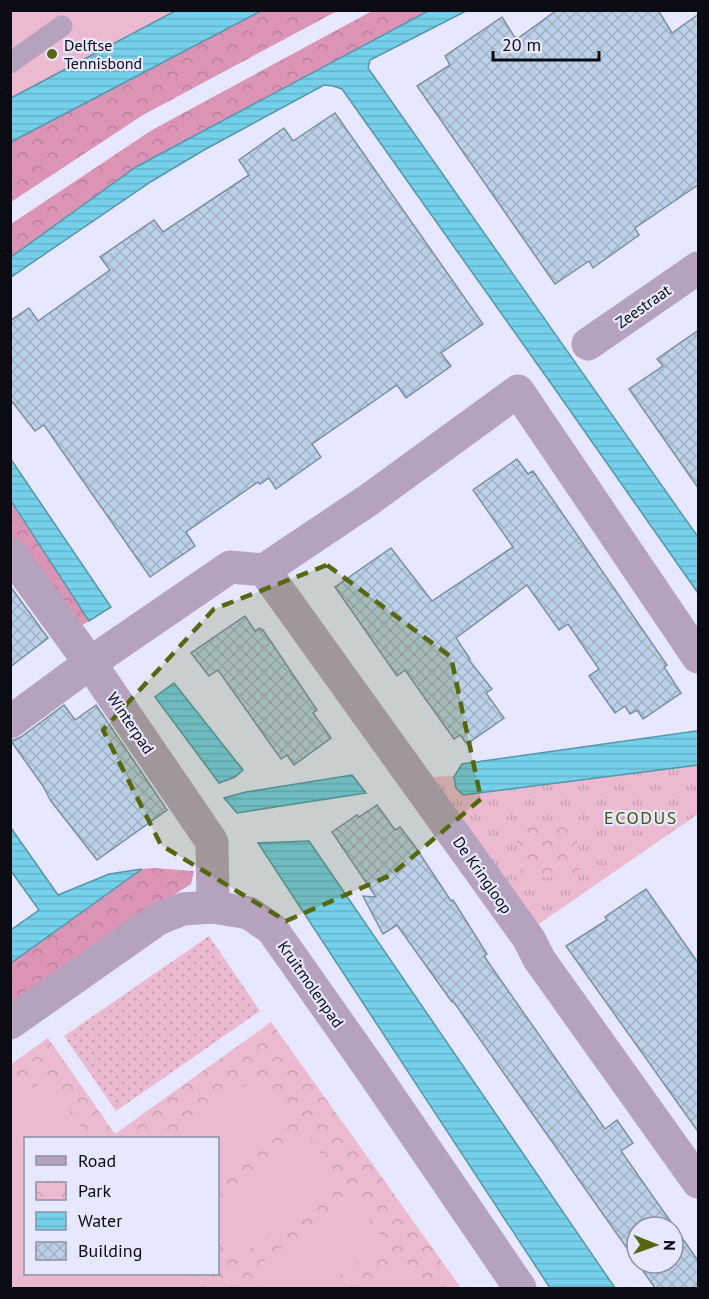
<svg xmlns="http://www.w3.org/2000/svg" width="709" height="1299" font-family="'PT Sans',sans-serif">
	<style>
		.grass { fill: url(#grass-tufts) }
		.forest { fill: url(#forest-crowns) }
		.park { fill: url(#park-crowns); fill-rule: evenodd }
		.garden { fill: url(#garden-dots) }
		.pitch { fill: #ebbad0 }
		.water { fill: url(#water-rules); stroke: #5596aa; stroke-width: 1.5 }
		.building { fill: url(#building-cross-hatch); stroke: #7b8ea3; stroke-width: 1.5; fill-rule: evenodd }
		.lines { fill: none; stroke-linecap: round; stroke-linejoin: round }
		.lane { stroke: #b5a2bc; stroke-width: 21 }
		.street { stroke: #b5a2bc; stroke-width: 33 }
		.marked { fill: #576710; fill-opacity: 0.2; stroke: #576710; stroke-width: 4.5; stroke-dasharray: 12 8; stroke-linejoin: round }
		.poi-dot { fill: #576710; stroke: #e7e8ff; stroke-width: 2 }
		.labels { text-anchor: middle; stroke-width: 4.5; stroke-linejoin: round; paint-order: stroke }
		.poi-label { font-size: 16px; fill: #0b0b14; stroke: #e7e8ff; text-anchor: start }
		.street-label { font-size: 16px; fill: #0b0b14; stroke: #e7e8ff }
		.neighbourhood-label { font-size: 18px; letter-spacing: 1.5px; fill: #465501; stroke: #e7e8ff }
	</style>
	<defs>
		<pattern id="grass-tufts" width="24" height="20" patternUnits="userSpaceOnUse" patternTransform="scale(1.5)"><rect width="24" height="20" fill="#ebbad0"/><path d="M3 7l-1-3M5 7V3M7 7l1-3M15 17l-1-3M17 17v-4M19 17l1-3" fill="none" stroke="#c89fb2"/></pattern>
		<pattern id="forest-crowns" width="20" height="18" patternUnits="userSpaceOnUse" patternTransform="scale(1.5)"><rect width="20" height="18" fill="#db94b6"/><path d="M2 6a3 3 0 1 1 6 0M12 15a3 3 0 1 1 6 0" fill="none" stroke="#bb7e9c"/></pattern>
		<pattern id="park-crowns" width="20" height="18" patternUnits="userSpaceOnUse" patternTransform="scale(1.5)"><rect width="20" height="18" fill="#ebbad0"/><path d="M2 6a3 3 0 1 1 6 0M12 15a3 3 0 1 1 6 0" fill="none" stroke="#c89fb2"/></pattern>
		<pattern id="garden-dots" width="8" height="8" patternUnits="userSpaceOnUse" patternTransform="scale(1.5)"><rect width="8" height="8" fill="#ebbad0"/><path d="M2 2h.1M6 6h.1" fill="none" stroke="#c89fb2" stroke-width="1.8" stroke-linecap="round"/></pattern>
		<pattern id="water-rules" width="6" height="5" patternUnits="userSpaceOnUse" patternTransform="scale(1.5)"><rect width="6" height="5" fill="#75d1eb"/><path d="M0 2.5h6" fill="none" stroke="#64b2c9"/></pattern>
		<pattern id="building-cross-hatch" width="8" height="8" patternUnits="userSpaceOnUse" patternTransform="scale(1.5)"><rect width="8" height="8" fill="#bcd0e7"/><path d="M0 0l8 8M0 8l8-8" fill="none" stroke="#a0b1c5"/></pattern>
	</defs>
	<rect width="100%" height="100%" fill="#e7e8ff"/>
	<polygon class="grass" points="698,765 698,814 536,926 429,777 455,776 454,778 464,795"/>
	<g class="forest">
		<polygon points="261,11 337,11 143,115 11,202 11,142"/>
		<polygon points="372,11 430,11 136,167 11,257 11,224 152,130"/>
		<polygon points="10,501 89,621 75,630 11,539"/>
		<polygon points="153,868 194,871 191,884 82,953 11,1004 10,963 142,869"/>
	</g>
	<g class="park">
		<polygon points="575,820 580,873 522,880 514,824"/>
		<path d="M271 1022 461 1288H11L10 1065 48 1038 115 1134ZM26 1138H218V1274H26Z"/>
	</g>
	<polygon class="garden" points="209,936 260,1011 116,1111 64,1036"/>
	<g class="pitch">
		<polygon points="11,11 175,11 11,98"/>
		<polygon points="261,1074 294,1120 218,1177 218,1138 174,1138"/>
		<polygon points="45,1079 89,1138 26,1138 26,1274 190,1274 201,1288 11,1288 11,1104"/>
		<polygon points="308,1136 341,1181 240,1256 218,1225 218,1203"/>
		<polygon points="352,1196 385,1242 322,1288 264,1288 251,1271"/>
		<polygon points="399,1260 420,1288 361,1288"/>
	</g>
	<g class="water">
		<polygon points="430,10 466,11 370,60 368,68 698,537 698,593 550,382 342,89 333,86 324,85 204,150 152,181 11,277 11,257 136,167"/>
		<polygon points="175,11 261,11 11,142 11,98"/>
		<polygon points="10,458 111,607 89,621 11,501"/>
		<polygon points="174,683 243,770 235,777 219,783 155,697"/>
		<polygon points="696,731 698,733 698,765 463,795 456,788 454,777 462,764"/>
		<polygon points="352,775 366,793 237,813 224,798 246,792"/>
		<polygon points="11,828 58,895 109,874 142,869 11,963 11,930 39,910 11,871"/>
		<polygon points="309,841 615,1288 550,1288 258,843"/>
	</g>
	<g class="building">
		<polygon points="557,10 658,10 672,33 699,14 699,184 635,228 639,235 597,265 593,268 589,261 555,284 417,86 450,65 445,56 502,17 515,38 516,37 517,39"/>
		<polygon points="335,113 483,324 441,353 451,366 406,398 397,385 312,444 321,457 276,489 269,478 260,484 258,482 186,532 195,546 150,577 44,425 35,431 10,399 10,321 29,308 38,321 110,270 100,257 154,220 163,232 249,175 239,160 284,128 293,141"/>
		<polygon points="699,330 699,489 629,389 663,366 657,359"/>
		<polygon points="517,459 528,474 533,471 667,665 664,667 681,693 643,719 637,710 630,714 625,706 615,713 589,676 599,669 568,624 559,630 527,585 456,638 470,659 469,660 492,689 486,693 504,718 467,744 460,735 454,739 405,670 397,676 335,587 391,548 432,601 513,547 473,490"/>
		<polygon points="10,586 48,638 10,667"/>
		<polygon points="245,616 255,631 260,628 262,631 263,630 317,710 313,713 331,738 294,765 287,755 281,759 218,670 209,676 191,653"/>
		<polygon points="64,705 75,720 96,705 167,810 97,860 51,801 43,786 11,741 21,737"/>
		<path d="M377 805 395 830 400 827 414 845 451 901 453 900 487 954 484 956 495 972 605 1129 617 1120 633 1143 621 1151 699 1262V1288H655L453 1001 452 1002 397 925 383 934 363 896 376 897 332 832 357 815 359 817ZM637 1227H673V1263H637Z"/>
		<polygon points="646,889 699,964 699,1133 566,946 607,920 605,917"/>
	</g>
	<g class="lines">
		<polyline class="lane" points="10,63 62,26"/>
		<g class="street">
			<polyline points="588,344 698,268"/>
			<polyline points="10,553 90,663 212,842 213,907"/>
			<polyline points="264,570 529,939 539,959 698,1182"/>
			<polyline points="10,722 90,663 230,567 264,570 367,501 518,391 698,657"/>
			<polyline points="10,1023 158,919 183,909 213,907 249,913 272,929 374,1074 520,1288"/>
		</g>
	</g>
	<path class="marked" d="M327 565 451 657 481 799 391 875 286 921 161 845 103 730 214 609Z"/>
	<circle class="poi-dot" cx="52" cy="54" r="6"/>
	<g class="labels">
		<g class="poi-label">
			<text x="64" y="51">Delftse<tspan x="64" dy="18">Tennisbond</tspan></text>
		</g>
		<g class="street-label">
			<text transform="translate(643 306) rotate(-35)" y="6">Zeestraat</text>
			<text transform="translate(131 723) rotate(56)" y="6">Winterpad</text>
			<text transform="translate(483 875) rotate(55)" y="6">De Kringloop</text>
			<text transform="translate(311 984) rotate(55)" y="6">Kruitmolenpad</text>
		</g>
		<g class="neighbourhood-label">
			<text x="641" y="824">ECODUS</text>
		</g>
	</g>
	<rect width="709" height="1299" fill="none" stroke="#0b0b14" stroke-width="24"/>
	<rect x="24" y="1137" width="195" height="138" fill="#e7e8ff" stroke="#8f90a1" stroke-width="1.5"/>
	<rect x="36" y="1156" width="30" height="9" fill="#b5a2bc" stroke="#8f90a1" stroke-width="1.5"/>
	<text x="78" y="1167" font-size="18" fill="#0b0b14">Road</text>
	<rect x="36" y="1182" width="30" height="18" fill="url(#park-crowns)" stroke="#8f90a1" stroke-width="1.5"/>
	<text x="78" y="1197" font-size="18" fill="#0b0b14">Park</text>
	<rect x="36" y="1212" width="30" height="18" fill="url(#water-rules)" stroke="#8f90a1" stroke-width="1.5"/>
	<text x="78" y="1227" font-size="18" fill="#0b0b14">Water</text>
	<rect x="36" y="1242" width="30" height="18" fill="url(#building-cross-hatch)" stroke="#8f90a1" stroke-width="1.5"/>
	<text x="78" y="1257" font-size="18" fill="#0b0b14">Building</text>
	<g transform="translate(655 1245) rotate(91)"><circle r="28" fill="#e7e8ff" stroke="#8f90a1" stroke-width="1.5"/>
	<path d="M0-4.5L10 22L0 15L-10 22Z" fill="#576710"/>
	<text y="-9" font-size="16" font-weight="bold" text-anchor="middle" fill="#0b0b14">N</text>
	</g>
	<path d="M493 51v9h106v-9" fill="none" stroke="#0b0b14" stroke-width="3"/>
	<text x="502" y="51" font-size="18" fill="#0b0b14" stroke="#e7e8ff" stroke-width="4.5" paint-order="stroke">20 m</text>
</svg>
